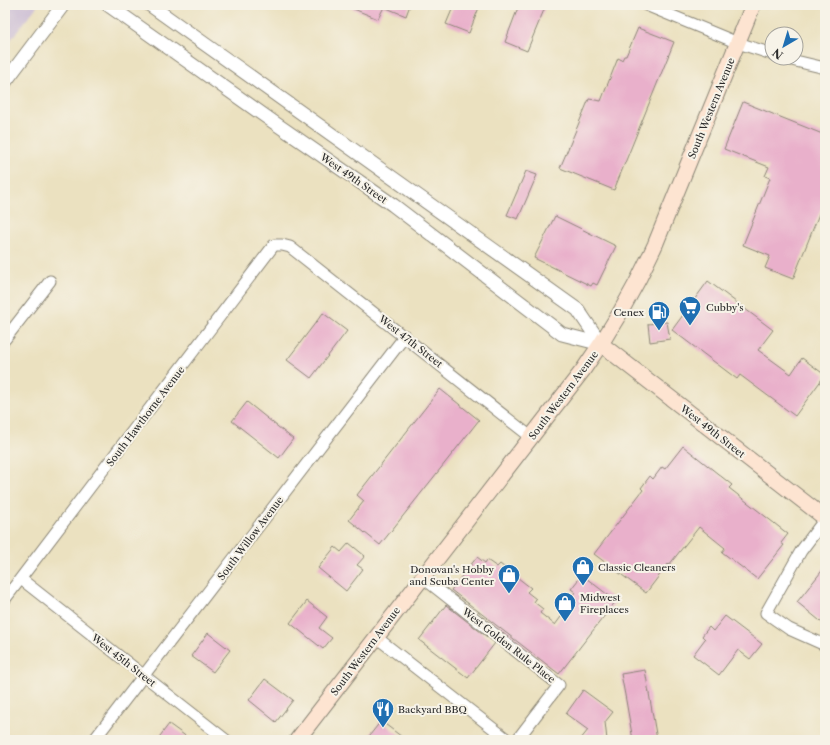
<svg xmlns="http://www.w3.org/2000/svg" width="830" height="745" font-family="'Libre Caslon Text',serif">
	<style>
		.industrial { fill: #ccbed4 }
		.building { fill: #e9b0cb }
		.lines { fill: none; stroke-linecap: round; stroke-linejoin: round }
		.minor-casing { stroke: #8b8676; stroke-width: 13 }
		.tertiary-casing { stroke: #8b8676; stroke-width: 15 }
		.secondary-casing { stroke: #8b8676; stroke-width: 17 }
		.minor { stroke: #fff; stroke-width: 11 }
		.tertiary { stroke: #fff; stroke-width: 13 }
		.secondary { stroke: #fde4d1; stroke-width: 15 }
		.labels { text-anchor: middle; stroke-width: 4; stroke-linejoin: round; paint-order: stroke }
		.street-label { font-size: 10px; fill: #2b2b2b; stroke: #f7f3e8 }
		.poi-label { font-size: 10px; fill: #2b2b2b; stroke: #f7f3e8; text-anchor: start }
	</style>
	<rect width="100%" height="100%" fill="#f7f3e8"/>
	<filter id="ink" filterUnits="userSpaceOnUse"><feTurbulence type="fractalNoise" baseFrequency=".025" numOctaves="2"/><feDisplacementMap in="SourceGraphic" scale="8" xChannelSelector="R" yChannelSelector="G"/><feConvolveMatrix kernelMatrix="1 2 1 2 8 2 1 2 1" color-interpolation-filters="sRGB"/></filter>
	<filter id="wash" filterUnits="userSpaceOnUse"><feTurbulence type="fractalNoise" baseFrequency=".012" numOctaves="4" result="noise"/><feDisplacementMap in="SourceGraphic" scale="16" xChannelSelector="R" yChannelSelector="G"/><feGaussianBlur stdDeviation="0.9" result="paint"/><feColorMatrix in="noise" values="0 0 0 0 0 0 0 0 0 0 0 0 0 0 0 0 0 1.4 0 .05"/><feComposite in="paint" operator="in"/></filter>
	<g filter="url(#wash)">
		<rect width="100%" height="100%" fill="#ebe1c0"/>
		<polygon class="industrial" points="5,5 38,5 5,47"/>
		<g id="blocks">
			<g class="building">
				<polygon points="344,5 410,5 406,16 384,7 378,19"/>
				<polygon points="454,5 480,5 469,33 446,24"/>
				<polygon points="519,5 546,5 527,51 505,42"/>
				<polygon points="638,28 674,42 614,190 560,168 589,99 601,101 618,58 622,60 624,56 626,56"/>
				<polygon points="743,102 825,135 825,199 793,279 765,268 770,256 743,245 770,178 765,176 769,167 724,149"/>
				<polygon points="526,171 537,175 518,219 507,215"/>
				<polygon points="555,216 616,246 597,285 593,283 591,286 534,258"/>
				<polygon points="708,281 773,330 758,350 791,374 802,358 825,375 795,416 740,375 737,379 672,330"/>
				<polygon points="323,313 347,331 311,378 287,360"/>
				<polygon points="667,322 670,339 650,342 648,324"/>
				<polygon points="440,389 479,420 380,545 349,520 364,501 357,495"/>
				<polygon points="247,402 293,439 279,458 232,421"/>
				<polygon points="683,446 732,485 729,488 788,534 781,543 784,545 757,579 722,552 725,548 699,527 669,565 668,564 646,593 594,554 643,490 641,488 650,476 653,479 662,467 665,469"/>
				<polygon points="349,543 365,556 357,565 363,569 346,591 318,568 335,547 341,552"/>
				<polygon points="477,557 485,563 487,560 497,567 500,564 531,588 527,592 536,599 534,602 543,609 540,613 555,625 572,602 569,600 575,592 571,589 582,575 616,601 559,674 451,590"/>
				<polygon points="825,567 825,625 797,602"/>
				<polygon points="307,601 327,617 319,628 332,638 323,649 290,623"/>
				<polygon points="446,605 495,643 468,678 419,640"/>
				<polygon points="725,616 762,644 750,659 738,650 719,675 693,655 705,639 702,636 709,627 713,631"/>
				<polygon points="208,633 230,650 213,672 191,656"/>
				<polygon points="645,670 657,740 633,740 625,695 621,674"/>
				<polygon points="265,679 293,700 276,722 249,700"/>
				<polygon points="583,690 613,712 605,722 607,740 580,740 588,730 566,714"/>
				<polygon points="381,721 406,740 366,740"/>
				<polygon points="169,724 191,740 157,740"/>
			</g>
		</g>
	</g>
	<g filter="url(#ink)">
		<use href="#blocks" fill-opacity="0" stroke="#8b8676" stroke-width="1"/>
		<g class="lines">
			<g class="minor-casing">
				<g id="minor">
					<polyline points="646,5 738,43 772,54"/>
					<polyline points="783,58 825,68"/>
					<polyline points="5,339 50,281"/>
					<polyline points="825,519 801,551 766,613 789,629 825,645"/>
					<polyline points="422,577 559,685 517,740"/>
					<polyline points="21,579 226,740"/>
					<polyline points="5,599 274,245 282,245 290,247 531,437"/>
					<polyline points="376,637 508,740"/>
					<polyline points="94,740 405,336"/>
				</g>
			</g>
			<g class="tertiary-casing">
				<g id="tertiary">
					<polyline points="108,5 272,121 393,205 562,334 601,344"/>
					<polyline points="150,5 578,310 601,344"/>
					<polyline points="5,82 63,5"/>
				</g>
			</g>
			<g class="secondary-casing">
				<g id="secondary">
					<polyline points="601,344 825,518"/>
					<path d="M297 740 583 370C611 331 635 289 655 245L753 5"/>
				</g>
			</g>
			<use href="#minor" class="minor"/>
			<use href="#tertiary" class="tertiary"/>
			<use href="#secondary" class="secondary"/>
		</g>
	</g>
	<defs>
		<g id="supermarket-pin" transform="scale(1.15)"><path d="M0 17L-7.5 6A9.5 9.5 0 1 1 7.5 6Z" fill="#1f6fb2" stroke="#f7f3e8"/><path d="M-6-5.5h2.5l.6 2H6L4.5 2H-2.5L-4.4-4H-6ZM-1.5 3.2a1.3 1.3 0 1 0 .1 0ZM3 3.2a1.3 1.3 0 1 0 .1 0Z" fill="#fff"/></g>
		<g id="fuel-pin" transform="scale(1.15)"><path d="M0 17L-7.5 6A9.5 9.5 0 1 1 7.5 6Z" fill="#1f6fb2" stroke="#f7f3e8"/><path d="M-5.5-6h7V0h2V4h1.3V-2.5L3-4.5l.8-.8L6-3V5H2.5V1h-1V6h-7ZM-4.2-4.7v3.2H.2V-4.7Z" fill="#fff"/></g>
		<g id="shop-pin" transform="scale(1.15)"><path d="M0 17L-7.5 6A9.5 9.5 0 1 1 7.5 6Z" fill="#1f6fb2" stroke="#f7f3e8"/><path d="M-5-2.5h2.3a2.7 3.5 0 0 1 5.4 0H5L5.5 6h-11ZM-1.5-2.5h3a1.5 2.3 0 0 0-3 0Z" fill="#fff"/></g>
		<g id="restaurant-pin" transform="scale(1.15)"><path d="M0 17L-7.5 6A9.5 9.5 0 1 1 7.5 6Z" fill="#1f6fb2" stroke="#f7f3e8"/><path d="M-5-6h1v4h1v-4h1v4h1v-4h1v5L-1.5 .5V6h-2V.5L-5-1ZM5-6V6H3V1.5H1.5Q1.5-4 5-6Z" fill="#fff"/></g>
	</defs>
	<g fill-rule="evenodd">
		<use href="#supermarket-pin" x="690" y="307"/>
		<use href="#fuel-pin" x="659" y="312"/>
		<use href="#shop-pin" x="583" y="567"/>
		<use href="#shop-pin" x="509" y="575"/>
		<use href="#shop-pin" x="565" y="603"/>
		<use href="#restaurant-pin" x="383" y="709"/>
	</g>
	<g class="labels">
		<g class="street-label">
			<text transform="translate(711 108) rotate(-68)" y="4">South Western Avenue</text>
			<text transform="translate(354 178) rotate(35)" y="4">West 49th Street</text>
			<text transform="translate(411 341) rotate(38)" y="4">West 47th Street</text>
			<text transform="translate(563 395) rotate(-53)" y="4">South Western Avenue</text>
			<text transform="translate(145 416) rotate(-53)" y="4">South Hawthorne Avenue</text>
			<text transform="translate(713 431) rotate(38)" y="4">West 49th Street</text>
			<text transform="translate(250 538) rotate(-53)" y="4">South Willow Avenue</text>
			<text transform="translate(509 645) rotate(38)" y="4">West Golden Rule Place</text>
			<text transform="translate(365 651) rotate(-53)" y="4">South Western Avenue</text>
			<text transform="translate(124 660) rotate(38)" y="4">West 45th Street</text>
		</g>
		<g class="poi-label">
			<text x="706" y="311">Cubby's</text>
			<text x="644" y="316" text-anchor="end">Cenex</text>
			<text x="598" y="571">Classic Cleaners</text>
			<text x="494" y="573" text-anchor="end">Donovan's Hobby<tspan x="494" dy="12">and Scuba Center</tspan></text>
			<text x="580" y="601">Midwest<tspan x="580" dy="12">Fireplaces</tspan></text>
			<text x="398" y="713">Backyard BBQ</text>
		</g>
	</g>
	<rect width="830" height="745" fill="none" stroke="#f7f3e8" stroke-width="20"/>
	<g transform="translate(784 46) rotate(218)"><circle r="19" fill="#f7f3e8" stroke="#a5a39c"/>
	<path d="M0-3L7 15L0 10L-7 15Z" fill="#1f6fb2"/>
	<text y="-6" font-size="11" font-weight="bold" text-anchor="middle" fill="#2b2b2b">N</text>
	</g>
</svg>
